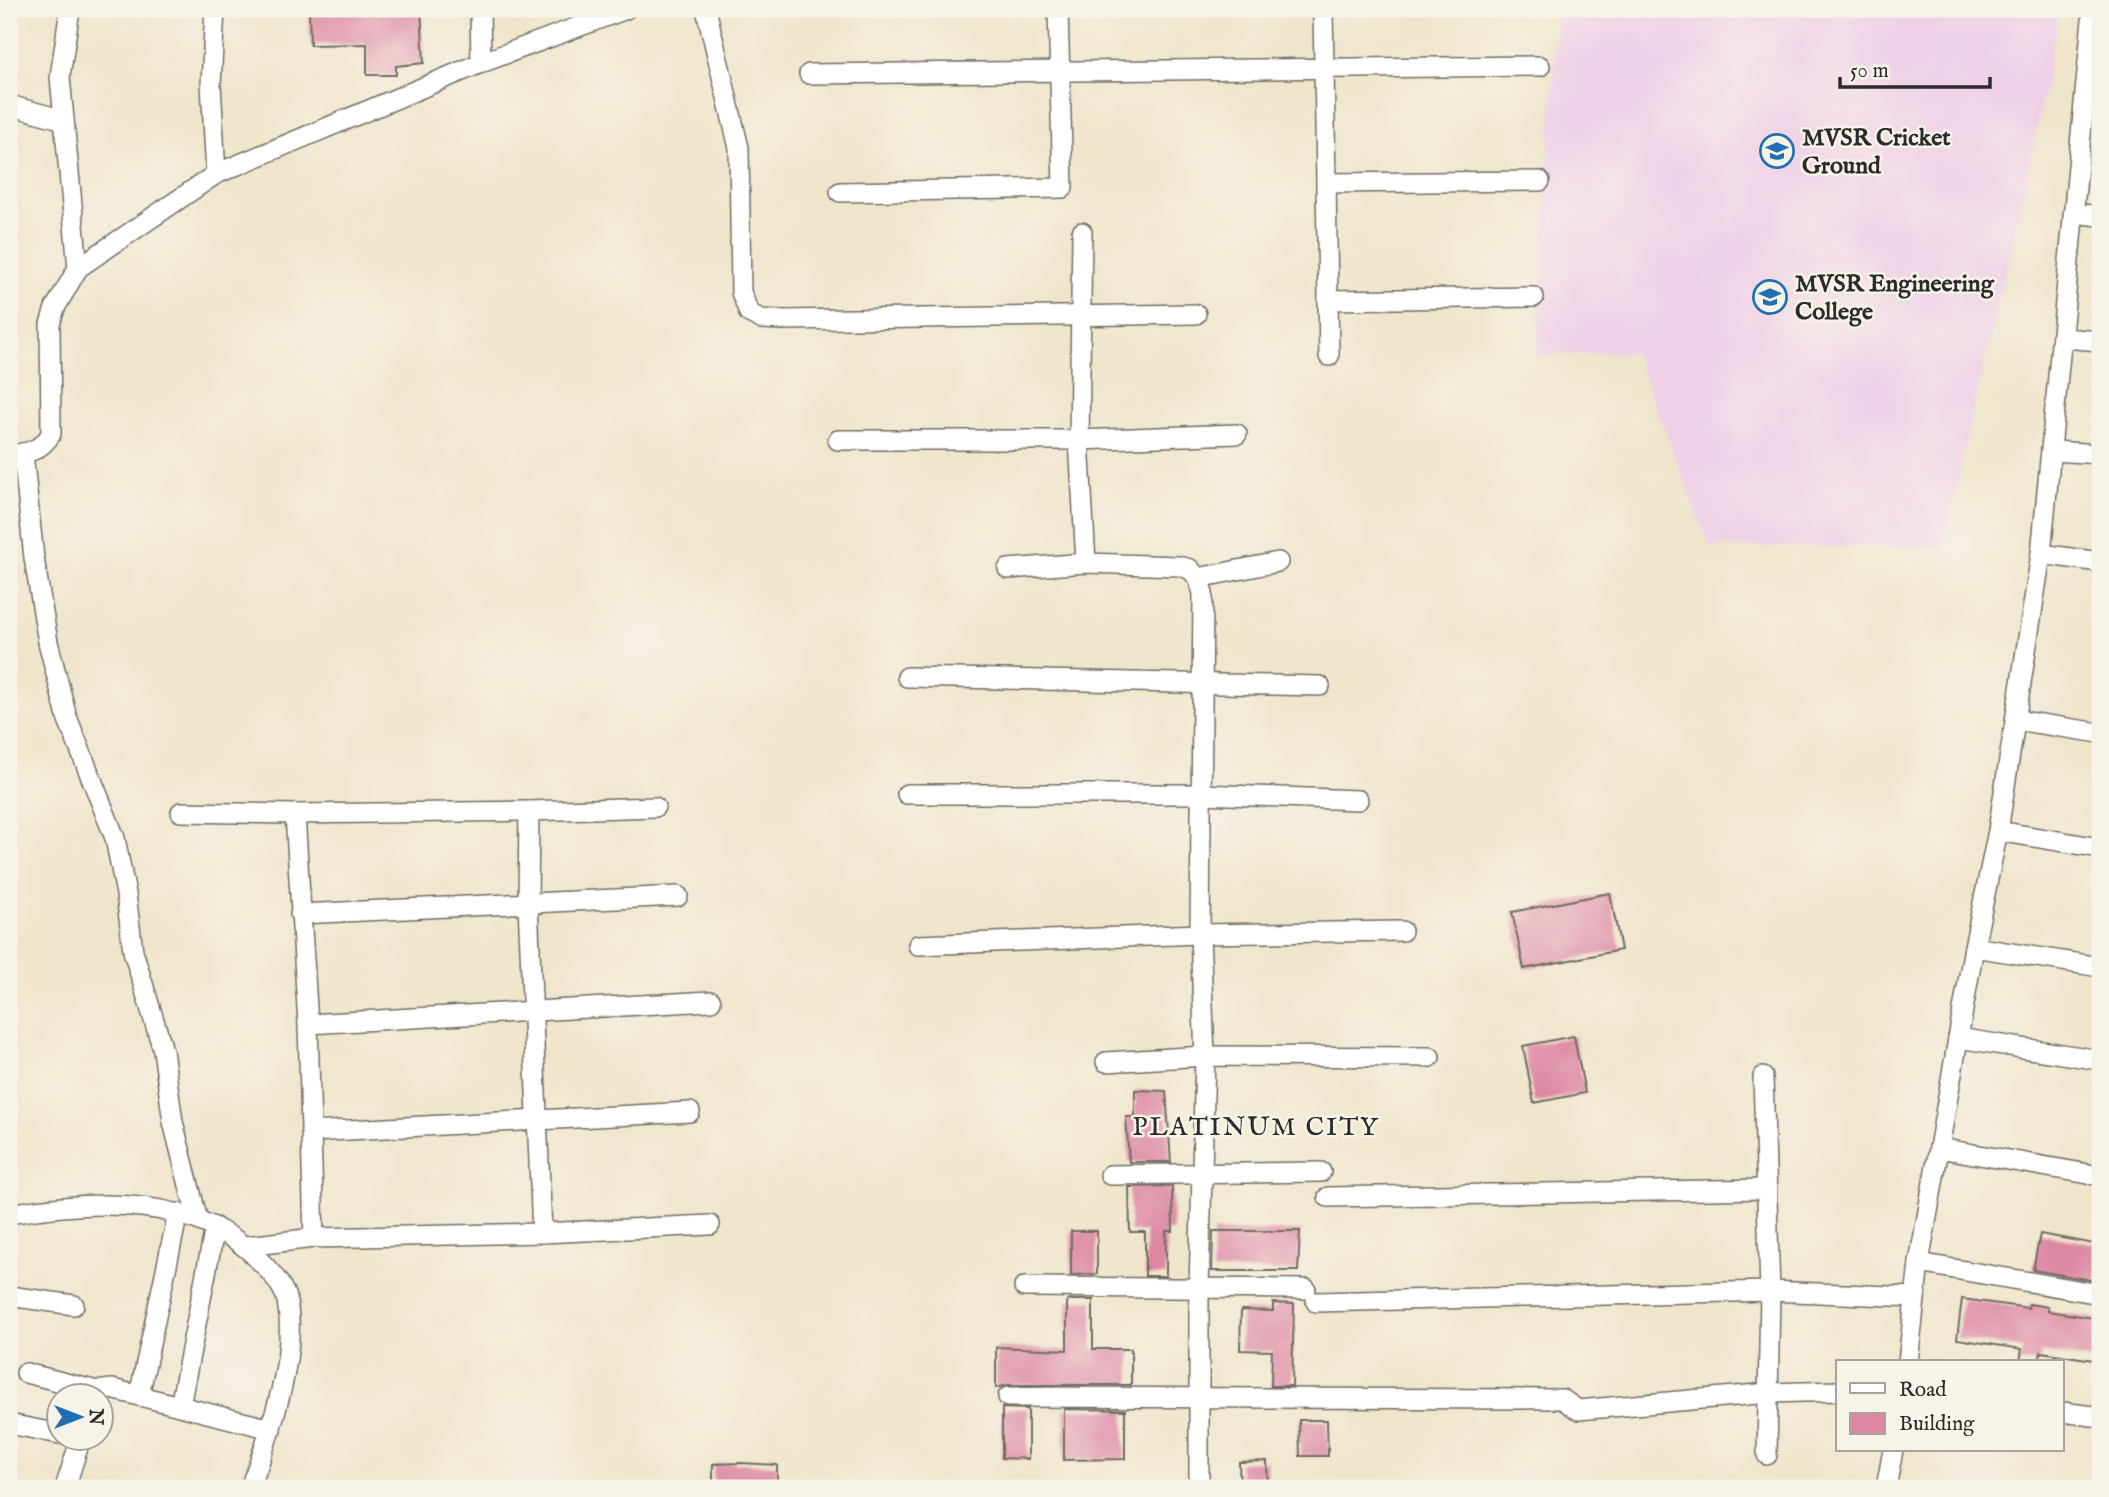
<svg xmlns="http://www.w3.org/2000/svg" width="2109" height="1497" font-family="'IM FELL English',serif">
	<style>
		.built { fill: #efd0e7 }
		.building { fill: #dd87a3 }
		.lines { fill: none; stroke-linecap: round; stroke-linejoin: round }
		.minor-casing { stroke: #706c63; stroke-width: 22 }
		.minor { stroke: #fff; stroke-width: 19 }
		.labels { text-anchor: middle; stroke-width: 5; stroke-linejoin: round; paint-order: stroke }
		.poi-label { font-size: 24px; font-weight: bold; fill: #2b2b2b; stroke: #f7f3e8; text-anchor: start }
		.neighbourhood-label { font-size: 26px; letter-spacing: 2px; fill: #2b2b2b; stroke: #f7f3e8 }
	</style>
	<rect width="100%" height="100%" fill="#f7f3e8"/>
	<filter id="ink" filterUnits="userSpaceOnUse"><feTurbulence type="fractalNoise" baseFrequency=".0143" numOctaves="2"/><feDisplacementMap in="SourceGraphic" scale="14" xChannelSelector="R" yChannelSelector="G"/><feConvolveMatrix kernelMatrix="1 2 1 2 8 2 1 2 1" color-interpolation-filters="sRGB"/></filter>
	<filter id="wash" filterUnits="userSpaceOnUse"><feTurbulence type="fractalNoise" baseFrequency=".00686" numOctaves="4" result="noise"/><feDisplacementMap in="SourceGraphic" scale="28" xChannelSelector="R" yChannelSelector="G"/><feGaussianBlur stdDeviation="1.57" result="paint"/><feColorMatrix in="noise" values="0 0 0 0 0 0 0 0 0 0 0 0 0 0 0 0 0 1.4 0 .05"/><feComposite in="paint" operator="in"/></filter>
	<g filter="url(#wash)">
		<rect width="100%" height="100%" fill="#efe5ca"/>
		<polygon class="built" points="1557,9 2060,9 2025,188 1942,547 1710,547 1634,353 1537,355"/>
		<g id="blocks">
			<g class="building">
				<polygon points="309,9 421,9 424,63 396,66 396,75 367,75 367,44 310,45"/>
				<polygon points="1610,893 1621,950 1524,969 1512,912"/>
				<polygon points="1574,1036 1585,1093 1534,1103 1523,1046"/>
				<polygon points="1135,1090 1166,1091 1171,1162 1129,1162 1126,1117 1135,1117"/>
				<polygon points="1172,1186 1173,1231 1166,1231 1166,1276 1145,1276 1145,1232 1130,1232 1129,1187"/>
				<polygon points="1071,1231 1097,1231 1097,1274 1071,1275"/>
				<polygon points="1213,1231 1300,1231 1298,1271 1212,1271"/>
				<polygon points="2040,1234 2100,1245 2097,1281 2033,1270"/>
				<polygon points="1962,1299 2028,1308 2029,1304 2048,1307 2048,1311 2100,1319 2100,1361 2041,1352 2039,1362 2020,1362 2022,1349 1957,1339"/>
				<polygon points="1071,1300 1093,1300 1093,1349 1131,1349 1131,1385 1008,1385 996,1388 996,1347 1067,1350 1067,1301"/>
				<polygon points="1273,1303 1294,1304 1292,1386 1271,1386 1272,1351 1240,1350 1241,1310 1273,1311"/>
				<polygon points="1002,1408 1028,1409 1028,1459 1002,1458"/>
				<polygon points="1064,1409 1125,1410 1125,1459 1064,1460"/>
				<polygon points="1299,1420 1327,1420 1328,1456 1300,1456"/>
				<polygon points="1267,1461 1268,1488 1240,1488 1239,1462"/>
				<polygon points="741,1463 777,1465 777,1488 713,1488 713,1464"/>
			</g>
		</g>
	</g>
	<g filter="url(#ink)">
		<use href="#blocks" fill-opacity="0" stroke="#706c63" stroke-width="2"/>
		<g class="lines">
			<g class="minor-casing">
				<g id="minor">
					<polyline points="70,9 60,77 78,268"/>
					<polyline points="215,9 211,84 216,174"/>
					<polyline points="480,9 481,63"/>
					<polyline points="706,9 739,148 741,292 749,313 761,319 783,320 1196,314"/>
					<polyline points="1323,9 1329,356"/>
					<polyline points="809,74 1540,66"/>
					<polyline points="9,105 64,120"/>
					<polyline points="1326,183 1540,181"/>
					<polyline points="840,192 1063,188 1058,9"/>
					<polyline points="2073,213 2100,216"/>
					<polyline points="1082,232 1079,440 1086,563"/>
					<polyline points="1328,300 1534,297"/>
					<polyline points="2063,338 2100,341"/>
					<polyline points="838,440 1079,440 1237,434"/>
					<polyline points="2053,451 2100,454"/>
					<polyline points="23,453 34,558 48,642 67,717 115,838 126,894 133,951 163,1050 173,1122 197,1217"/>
					<path d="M9 455C27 453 41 451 51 434L50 324 55 308 78 268 216 174 481 63 626 9"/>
					<polyline points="2041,554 2100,562"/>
					<polyline points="1008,569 1086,563 1179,566 1190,569 1198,578 1278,562"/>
					<polyline points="1198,578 1203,593 1200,934 1205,1056 1199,1289 1199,1488"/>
					<polyline points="907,677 1320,686"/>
					<polyline points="2015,720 2100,733"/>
					<polyline points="907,794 1202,794 1358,800"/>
					<polyline points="181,812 295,814 529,811"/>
					<polyline points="295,814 308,1024"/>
					<polyline points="1998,831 2100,848"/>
					<polyline points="300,914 678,896"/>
					<polyline points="918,945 1200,934 1402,931"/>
					<polyline points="1974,947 2100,967"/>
					<polyline points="1958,1038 2100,1060"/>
					<polyline points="1106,1062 1205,1056 1430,1057"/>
					<polyline points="1763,1077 1770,1291 1767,1455"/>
					<polyline points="311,1132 690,1112"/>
					<polyline points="1939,1148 2100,1176"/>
					<polyline points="1110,1175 1321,1172"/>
					<polyline points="1328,1197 1765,1189"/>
					<path d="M9 1214C93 1200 197 1194 260 1261 270 1271 284 1287 287 1301 298 1358 269 1435 250 1488"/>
					<polyline points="710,1225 542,1233 314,1238 308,1024 711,1001"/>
					<polyline points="542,1233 528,903 529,811 655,807"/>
					<polyline points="246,1246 314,1238"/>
					<polyline points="1919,1263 2100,1294"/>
					<polyline points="1024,1287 1306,1289"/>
					<polyline points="9,1296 74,1305"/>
					<polyline points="1316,1302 1770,1291 1915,1297"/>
					<polyline points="1908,1362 1919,1263 1974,947 1998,831 2041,554 2093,9"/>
					<polyline points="26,1373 97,1391"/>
					<polyline points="95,1396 97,1391 112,1389 271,1429"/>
					<polyline points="139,1396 178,1213"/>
					<polyline points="1008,1397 1562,1399 1578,1410 1769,1393 1838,1391"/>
					<polyline points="180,1406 215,1227"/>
					<polyline points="2062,1412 2100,1417"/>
					<polyline points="9,1424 60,1434"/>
					<polyline points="65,1488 81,1438"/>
					<polyline points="1886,1488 1893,1450"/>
				</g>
			</g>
			<use href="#minor" class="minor"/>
		</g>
	</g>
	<defs>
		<g id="school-ring" transform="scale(1.75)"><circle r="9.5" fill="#f7f3e8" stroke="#1f6fb2" stroke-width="1.5"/><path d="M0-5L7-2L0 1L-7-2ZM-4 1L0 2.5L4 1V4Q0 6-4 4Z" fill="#1f6fb2"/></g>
		<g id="university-ring" transform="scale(1.75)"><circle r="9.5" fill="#f7f3e8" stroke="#1f6fb2" stroke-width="1.5"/><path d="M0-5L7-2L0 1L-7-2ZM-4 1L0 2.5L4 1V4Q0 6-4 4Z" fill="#1f6fb2"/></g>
	</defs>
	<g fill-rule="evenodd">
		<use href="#school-ring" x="1777" y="151"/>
		<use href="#university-ring" x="1770" y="297"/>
	</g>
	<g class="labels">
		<g class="poi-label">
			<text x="1802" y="145">MVSR Cricket<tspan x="1802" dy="28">Ground</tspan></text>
			<text x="1795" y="291">MVSR Engineering<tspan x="1795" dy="28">College</tspan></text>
		</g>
		<g class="neighbourhood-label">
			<text x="1256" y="1135">PLATINUM CITY</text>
		</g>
	</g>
	<rect width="2109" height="1497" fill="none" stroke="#f7f3e8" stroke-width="35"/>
	<rect x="1836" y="1360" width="228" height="91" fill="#f7f3e8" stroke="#a5a39c" stroke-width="2"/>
	<rect x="1850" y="1383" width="35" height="10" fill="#ffffff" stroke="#a5a39c" stroke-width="2"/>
	<text x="1899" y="1396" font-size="21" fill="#2b2b2b">Road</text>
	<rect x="1850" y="1413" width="35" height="21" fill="#dd87a3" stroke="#a5a39c" stroke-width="2"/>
	<text x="1899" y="1430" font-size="21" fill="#2b2b2b">Building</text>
	<g transform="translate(80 1417) rotate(90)"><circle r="33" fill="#f7f3e8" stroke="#a5a39c" stroke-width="2"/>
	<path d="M0-5L12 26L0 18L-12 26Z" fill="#1f6fb2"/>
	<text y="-10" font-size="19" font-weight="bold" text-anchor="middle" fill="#2b2b2b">N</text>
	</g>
	<path d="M1840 77v10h150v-10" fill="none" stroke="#2b2b2b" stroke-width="3.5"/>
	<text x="1850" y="77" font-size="21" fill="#2b2b2b" stroke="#f7f3e8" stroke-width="5" paint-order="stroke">50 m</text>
</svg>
